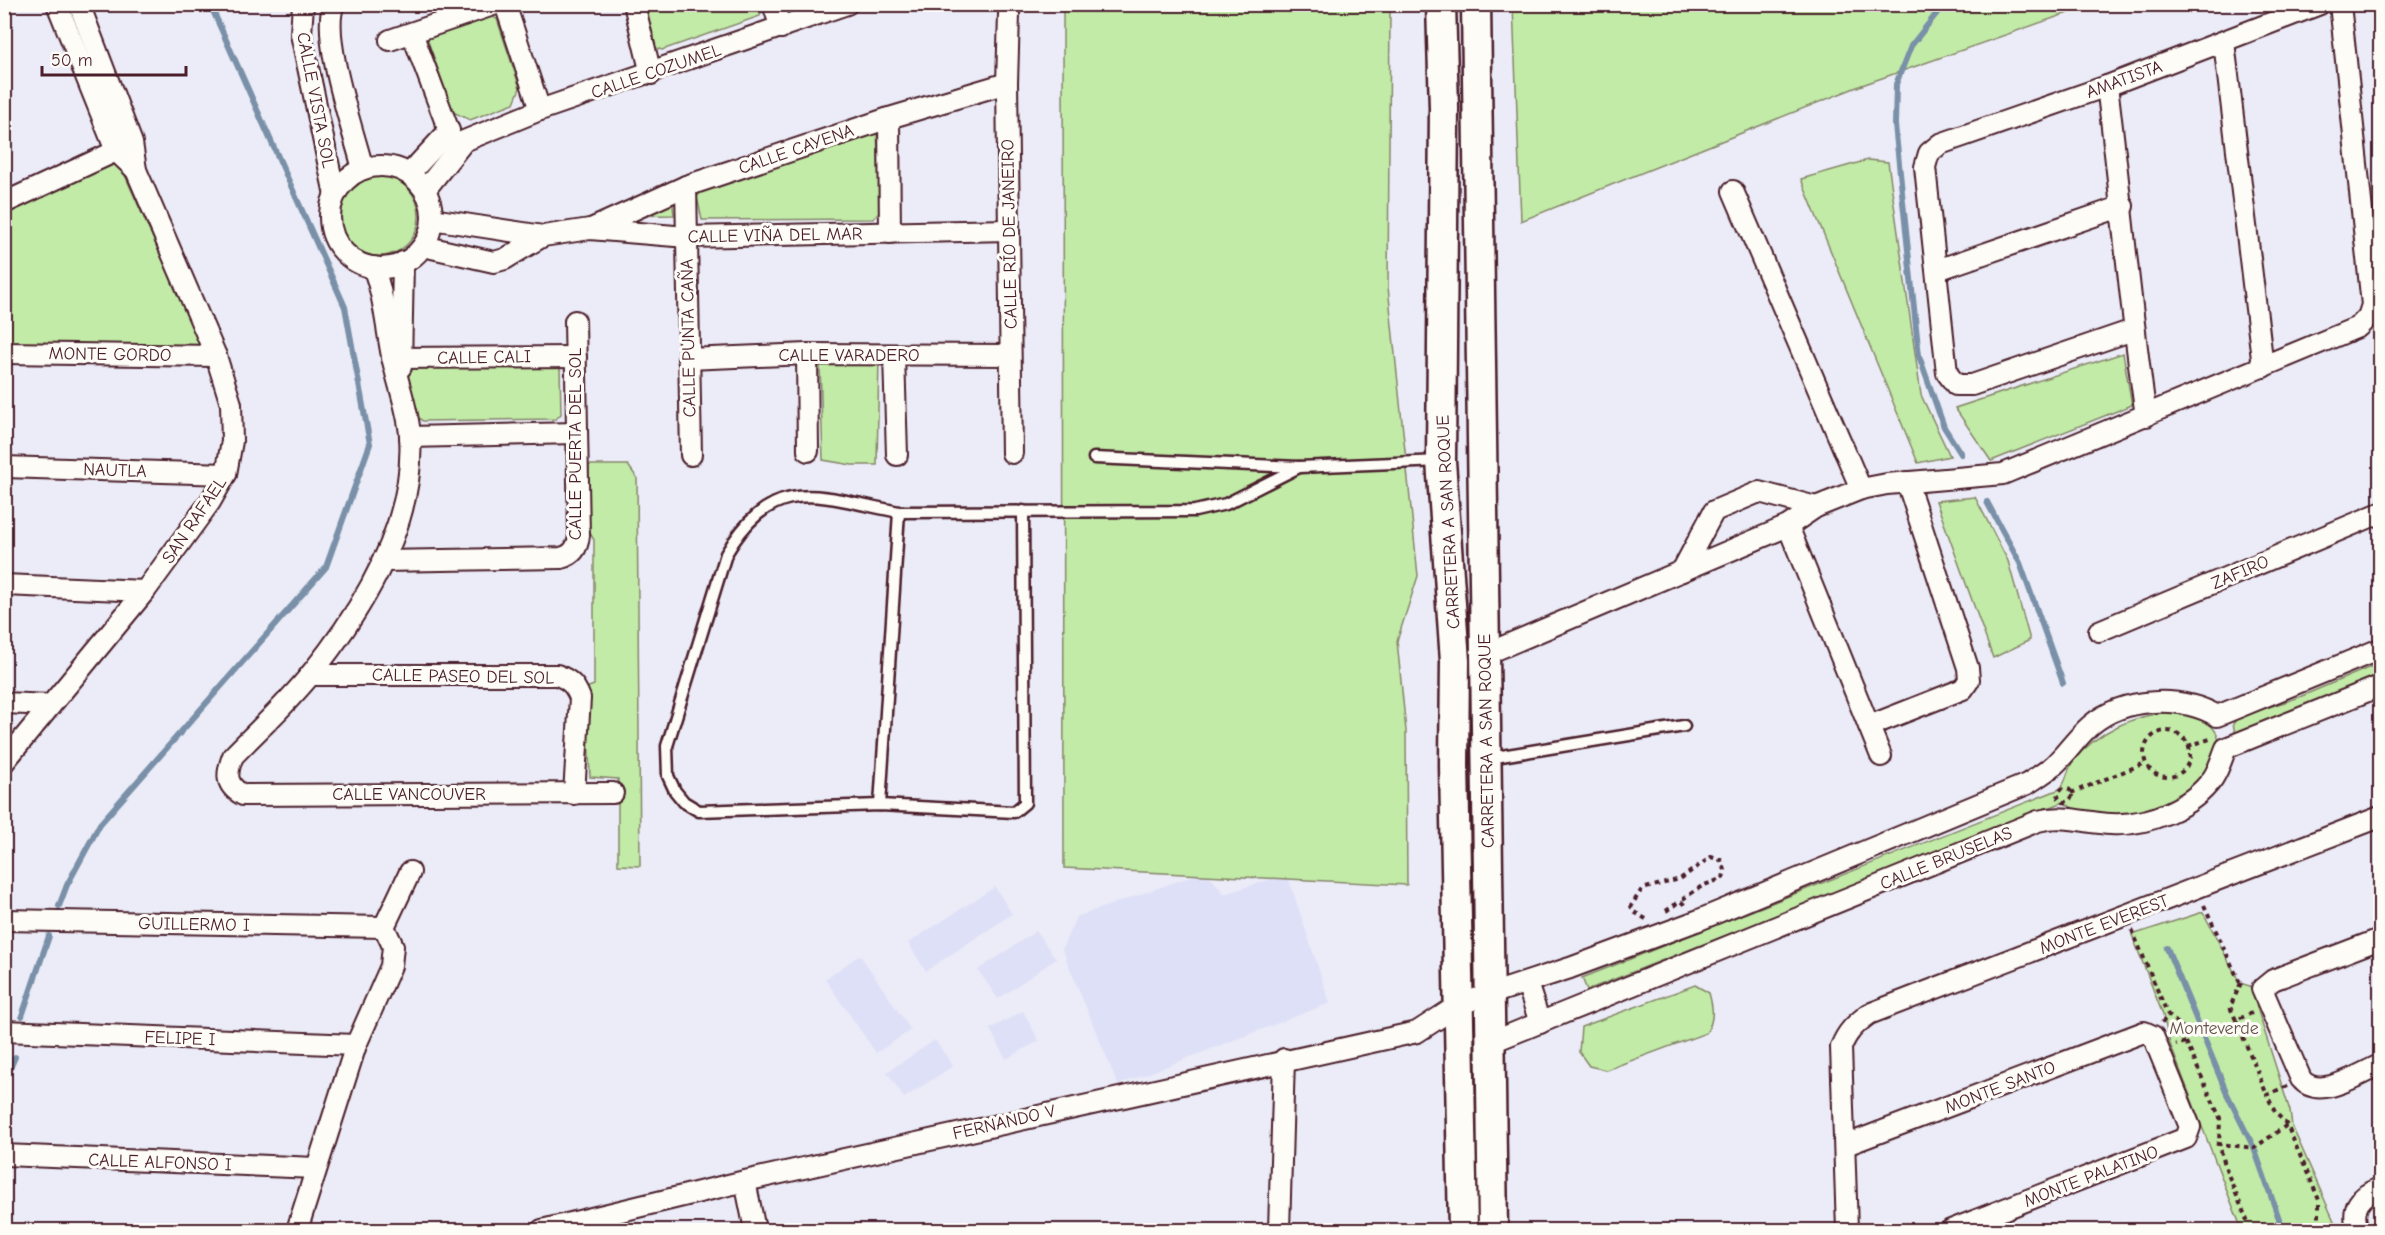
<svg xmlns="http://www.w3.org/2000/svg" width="2385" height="1235" font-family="'Comic Neue',sans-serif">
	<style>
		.built { fill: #dee0f7 }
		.green { fill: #c1eba7; stroke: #868569; stroke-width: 1.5 }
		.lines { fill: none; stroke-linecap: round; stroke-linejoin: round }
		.stream { stroke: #7990a8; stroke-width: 6 }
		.lane-casing { stroke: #4a1f2b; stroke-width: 15 }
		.street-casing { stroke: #4a1f2b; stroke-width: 24 }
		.secondary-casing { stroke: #4a1f2b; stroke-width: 33 }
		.path { stroke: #4a1f2b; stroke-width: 4; stroke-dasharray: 4.5 4.5; stroke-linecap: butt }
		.lane { stroke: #fdfcf7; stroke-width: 10 }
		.street { stroke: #fdfcf7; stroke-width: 20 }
		.secondary { stroke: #fdfcf7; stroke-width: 28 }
		.labels { text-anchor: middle; stroke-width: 6; stroke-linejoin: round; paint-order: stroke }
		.street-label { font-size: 18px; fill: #4a1f2b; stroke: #fdfcf7 }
		.park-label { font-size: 18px; fill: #68524a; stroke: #fdfcf7 }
	</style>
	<rect width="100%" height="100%" fill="#ebecf7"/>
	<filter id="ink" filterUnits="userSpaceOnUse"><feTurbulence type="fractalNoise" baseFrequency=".0167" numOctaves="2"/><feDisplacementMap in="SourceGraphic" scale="12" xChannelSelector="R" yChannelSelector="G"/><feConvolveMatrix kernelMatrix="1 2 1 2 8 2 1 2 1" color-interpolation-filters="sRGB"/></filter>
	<g filter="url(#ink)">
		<g class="built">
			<polygon points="1206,871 1224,894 1287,874 1330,1003 1118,1085 1062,949 1076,917"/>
			<polygon points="995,887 1012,914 926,971 908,943"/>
			<polygon points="1036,931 1056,959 998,999 978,970"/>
			<polygon points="860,955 911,1030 876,1053 825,979"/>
			<polygon points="1023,1011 1039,1041 1006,1059 990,1029"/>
			<polygon points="935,1040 953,1066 904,1098 887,1072"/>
		</g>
		<g class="green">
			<polygon points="764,4 760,16 662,50 656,48 641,5"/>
			<polygon points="1063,5 1390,5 1388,287 1418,576 1397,641 1406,731 1407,885 1064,868"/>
			<polygon points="1513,5 1513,4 2091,5 1862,85 1521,221"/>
			<polygon points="488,15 497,19 520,88 514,103 470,120 453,112 428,41 430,35"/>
			<polygon points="877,129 880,212 873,219 702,220 697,197 705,187"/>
			<polygon points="1868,160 1888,162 1921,395 1950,456 1918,463 1801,179"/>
			<polygon points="119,162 201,346 5,343 4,213"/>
			<circle cx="379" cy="216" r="40"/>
			<polygon points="672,198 674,215 620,216"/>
			<polygon points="2123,353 2132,405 1991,461 1955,408"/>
			<polygon points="827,357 879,357 877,465 852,465 823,460 820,366"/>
			<polygon points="553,362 560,367 561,414 556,419 423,421 415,415 407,369 412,364"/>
			<polygon points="589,465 628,465 637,478 640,866 618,865 618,779 590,777 586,688 594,685 594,540 587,528"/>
			<polygon points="1975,497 2008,561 2030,640 1993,658 1936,501"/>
			<polygon points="2380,663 2380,678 2243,733 2235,732 2233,724 2238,717 2297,698"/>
			<path d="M2170 712 2206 719C2209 724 2215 729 2217 734 2231 768 2169 809 2141 814 2131 817 2095 817 2086 815 2076 812 2071 804 2061 803L1587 990 1582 978 2060 789C2067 782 2067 768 2074 760 2098 731 2134 715 2170 712Z"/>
			<polygon points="2203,912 2240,983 2250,986 2290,1111 2292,1126 2338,1230 2242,1230 2170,1044 2163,1015 2132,935"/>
			<path d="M1695 985 1709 993C1713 1007 1715 1020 1706 1033L1606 1070 1589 1066 1579 1052 1581 1027Z"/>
		</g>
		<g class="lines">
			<g class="stream">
				<polyline points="1944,4 1911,46 1896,84 1895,125 1919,356 1944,427 1961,454"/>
				<polyline points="1987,502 2020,563 2063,683"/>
				<polyline points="59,906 67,885 100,824 326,567 370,444 345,307 210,4"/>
				<polyline points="2167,948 2227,1094 2254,1148 2283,1230"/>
				<polyline points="22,1016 49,936"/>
				<polyline points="4,1082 15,1057"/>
			</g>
			<g class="lane-casing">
				<g id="lane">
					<polyline points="1094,458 1299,467 1441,461"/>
					<path d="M899 512C820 497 774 472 726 554L667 746 668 776 675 791 684 802 699 811 880 805 1014 812 1025 803 1023 511"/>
					<polyline points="1489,758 1684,726"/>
					<polyline points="880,805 899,512 1195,511 1226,504 1299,467"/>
				</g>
			</g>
			<g class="street-casing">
				<g id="street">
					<polyline points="57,4 116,151 136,170"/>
					<polyline points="303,4 301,34 335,195"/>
					<path d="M334 4C320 36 354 133 363 169"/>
					<polyline points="505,4 540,110"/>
					<polyline points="634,4 651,74"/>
					<polyline points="773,4 781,28"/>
					<polyline points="1009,14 1007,83 1012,453"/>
					<polyline points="412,33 449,131"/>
					<polyline points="390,40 496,4"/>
					<polyline points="2224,42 2263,367"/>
					<path d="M2107 86C2121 196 2130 307 2146 416"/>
					<polyline points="889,118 890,233"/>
					<circle cx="381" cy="217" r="51"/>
					<polyline points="409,174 449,131"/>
					<polyline points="686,186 691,455"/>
					<polyline points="425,190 464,141 540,110 847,4"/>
					<polyline points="1733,191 1861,489"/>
					<polyline points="4,203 127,146"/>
					<polyline points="432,219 543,236 590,229 687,237 1009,230"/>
					<polyline points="591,229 686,186 889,118 1007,83"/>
					<polyline points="423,246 494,262 505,259 543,236"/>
					<path d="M373 267C384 295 386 326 392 356 397 382 408 408 410 435 416 523 364 608 311 674 288 703 259 729 233 756 226 774 225 785 243 795L613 793"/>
					<polyline points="1937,270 2123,206"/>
					<polyline points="2133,330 1972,385 1956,385 1947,373 1925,167 1929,153 1940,144 2107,86 2320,4"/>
					<polyline points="4,353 216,356"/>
					<polyline points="807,354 808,451"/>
					<polyline points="894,355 897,455"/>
					<polyline points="392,358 576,357"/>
					<polyline points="688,359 807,354 1010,355"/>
					<polyline points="401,367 403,262"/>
					<polyline points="410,437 576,433"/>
					<polyline points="4,467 226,474"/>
					<polyline points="1788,526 1881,756"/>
					<path d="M382 561 561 558C573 555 578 547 579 535L575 321"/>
					<polyline points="1682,571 1714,511 1759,492 1816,507"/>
					<polyline points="4,585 145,591"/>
					<polyline points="2099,631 2380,513"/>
					<polyline points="1486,654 1788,526 1816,507 1861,489 1887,484 2003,474 2358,327 2368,317 2372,305 2340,4"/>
					<path d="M310 675H557C570 680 575 685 580 698L574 794"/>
					<polyline points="4,703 51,705"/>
					<polyline points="1869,726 1963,689 1969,680 1968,668 1907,482"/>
					<polyline points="4,762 145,591 210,502 226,474 232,441 231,404 216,356 136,170 132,143 79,4"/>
					<polyline points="4,920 384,927"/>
					<path d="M2380 939 2273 980 2262 989 2301 1079C2319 1101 2359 1074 2380 1065"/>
					<polyline points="1527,983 1540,1023"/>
					<polyline points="4,1031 356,1045"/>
					<path d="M1492 1042 2038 821C2065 814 2085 823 2111 824 2147 826 2192 808 2213 778 2219 769 2222 758 2226 748L2380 686"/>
					<polyline points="1846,1145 2144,1032 2153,1036 2190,1127 2186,1138 1951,1230"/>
					<polyline points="4,1155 316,1168"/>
					<polyline points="745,1181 755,1230"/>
					<polyline points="297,1230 356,1045 391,966 393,946 384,927 410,872"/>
					<path d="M542 1230 745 1181 1417 1032 1460 1004 1570 968 1699 920 2027 784C2036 778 2046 772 2054 765 2067 753 2077 737 2091 725 2124 697 2181 695 2217 716L2380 649"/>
					<polyline points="1279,1230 1284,1059"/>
					<path d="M1847 1230 1841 1047C1847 1032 1855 1024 1869 1014L2380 817"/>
					<path d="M2358 1230C2350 1208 2360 1195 2380 1188"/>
				</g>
			</g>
			<g class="secondary-casing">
				<g id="secondary">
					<polyline points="1441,4 1444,108 1441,461 1455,661 1454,765 1463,1230"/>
					<polyline points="1476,4 1493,1230"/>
				</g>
			</g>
			<g class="path">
				<circle cx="2167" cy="754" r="23"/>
				<polyline points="2188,746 2210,739"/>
				<circle cx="2065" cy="795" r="7"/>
				<polyline points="2071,793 2145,763"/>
				<polyline points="2204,905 2240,983"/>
				<polyline points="1666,911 1680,901"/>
				<polyline points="1646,919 1634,912 1631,906 1642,889 1680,879 1711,857 1721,860 1725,870 1723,878 1702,886 1680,901 1686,906"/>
				<polyline points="2132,930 2168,1015"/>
				<polyline points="2241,983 2230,1007 2236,1020 2252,1013"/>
				<polyline points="2236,1020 2267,1095"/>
				<polyline points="2162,1023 2168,1015 2184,1029 2186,1042 2176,1045"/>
				<polyline points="2186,1042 2220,1118 2219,1144 2213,1143"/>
				<polyline points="2287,1086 2267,1095 2275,1112 2287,1125 2319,1200 2319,1230"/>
				<polyline points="2251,1230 2227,1172 2219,1144 2254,1148 2287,1125"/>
			</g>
			<use href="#lane" class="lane"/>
			<use href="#street" class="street"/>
			<use href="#secondary" class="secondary"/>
		</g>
	</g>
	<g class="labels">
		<g class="street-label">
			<text transform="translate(656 71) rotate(-19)" y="6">CALLE COZUMEL</text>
			<text transform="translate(2124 79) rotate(-20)" y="6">AMATISTA</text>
			<text transform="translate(316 100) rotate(79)" y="6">CALLE VISTA SOL</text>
			<text transform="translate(796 149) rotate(-19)" y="6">CALLE CAYENA</text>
			<text transform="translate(1009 234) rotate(-91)" y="6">CALLE RÍO DE JANEIRO</text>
			<text transform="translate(775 235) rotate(-1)" y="6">CALLE VIÑA DEL MAR</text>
			<text transform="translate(688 338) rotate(-91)" y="6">CALLE PUNTA CAÑA</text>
			<text transform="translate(110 354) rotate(1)" y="6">MONTE GORDO</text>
			<text x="849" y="361">CALLE VARADERO</text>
			<text transform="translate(484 357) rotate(-1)" y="6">CALLE CALI</text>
			<text transform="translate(575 444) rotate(-90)" y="6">CALLE PUERTA DEL SOL</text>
			<text transform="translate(115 470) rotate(2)" y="6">NAUTLA</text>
			<text transform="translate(194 520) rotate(-56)" y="6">SAN RAFAEL</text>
			<text transform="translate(1448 522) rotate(-93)" y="6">CARRETERA A SAN ROQUE</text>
			<text transform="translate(2240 572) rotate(-23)" y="6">ZAFIRO</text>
			<text transform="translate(463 676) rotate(1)" y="6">CALLE PASEO DEL SOL</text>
			<text transform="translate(1486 741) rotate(-91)" y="6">CARRETERA A SAN ROQUE</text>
			<text x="409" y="800">CALLE VANCOUVER</text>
			<text transform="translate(1946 858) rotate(-22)" y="6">CALLE BRUSELAS</text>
			<text transform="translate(194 924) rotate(1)" y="6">GUILLERMO I</text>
			<text transform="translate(2104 924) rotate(-21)" y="6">MONTE EVEREST</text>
			<text transform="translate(180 1038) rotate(2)" y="6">FELIPE I</text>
			<text transform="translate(2000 1087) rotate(-21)" y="6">MONTE SANTO</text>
			<text transform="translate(1004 1122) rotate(-13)" y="6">FERNANDO V</text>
			<text transform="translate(160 1162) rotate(2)" y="6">CALLE ALFONSO I</text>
			<text transform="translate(2091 1176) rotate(-21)" y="6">MONTE PALATINO</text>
		</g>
		<g class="park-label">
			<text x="2214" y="1034">Monteverde</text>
		</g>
	</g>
	<rect width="2385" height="1235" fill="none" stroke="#fdfcf7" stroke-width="24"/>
	<rect x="12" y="12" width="2361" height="1211" fill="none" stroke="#4a1f2b" stroke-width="2" filter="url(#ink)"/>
	<path d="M42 66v9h144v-9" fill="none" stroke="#4a1f2b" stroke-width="3"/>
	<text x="51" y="66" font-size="18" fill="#4a1f2b" stroke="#fdfcf7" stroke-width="4.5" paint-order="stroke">50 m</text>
</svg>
